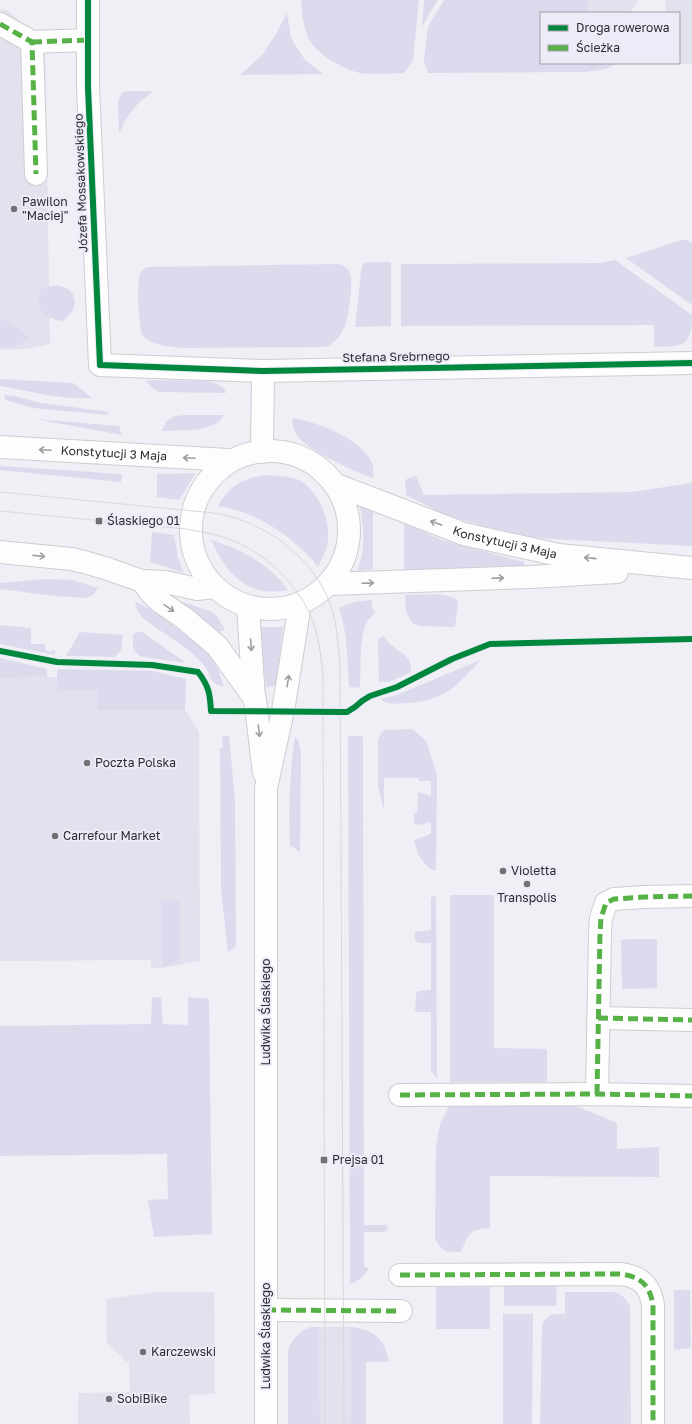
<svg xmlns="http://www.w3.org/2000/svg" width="692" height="1424" font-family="'Golos Text',sans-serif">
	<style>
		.built { fill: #e2e2ef }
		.green { fill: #dcdbee }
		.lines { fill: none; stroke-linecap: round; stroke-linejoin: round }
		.minor-casing { stroke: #cdcdd2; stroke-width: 24 }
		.tertiary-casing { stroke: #cdcdd2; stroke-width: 24 }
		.minor { stroke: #fdfdfe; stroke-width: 22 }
		.tertiary { stroke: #fdfdfe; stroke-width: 22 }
		.tram { stroke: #d8d8da; stroke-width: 1 }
		.quiet { stroke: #56b246; stroke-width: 5; stroke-dasharray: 10 5; stroke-linecap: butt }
		.cycleway-casing { stroke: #ececf8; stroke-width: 8 }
		.cycleway { stroke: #00873e; stroke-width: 6 }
		.oneway { stroke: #9e9ea1 }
		.poi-dot { fill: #707075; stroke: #ececf8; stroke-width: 1.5 }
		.labels { text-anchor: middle; stroke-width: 4; stroke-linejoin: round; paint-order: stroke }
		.street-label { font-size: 12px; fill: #2b2b30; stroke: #ececf8 }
		.poi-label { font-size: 12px; fill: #2b2b30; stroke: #ececf8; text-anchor: start }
	</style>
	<rect width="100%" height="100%" fill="#efeff5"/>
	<g class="built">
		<polygon points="572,0 638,0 630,13 572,13"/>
		<polygon points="665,0 692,0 692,64 667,64 667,63 679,63 679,13 666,13"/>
		<polygon points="0,10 7,10 40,39 45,39 50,344 26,349 0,350"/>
		<polygon points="57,677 57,691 97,690 97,710 185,710 199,732 200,961 162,968 151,968 151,960 0,961 0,678"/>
		<polygon points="157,1292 214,1292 215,1394 189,1395 190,1424 78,1424 78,1393 130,1392 129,1362 127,1362 107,1343 106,1299"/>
		<polygon points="319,1327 351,1327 351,1424 320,1424"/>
	</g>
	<g class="green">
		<path d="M301 0H419L413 61 404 73C390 73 374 75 360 73 344 70 314 53 308 37 303 25 302 12 301 0Z"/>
		<polygon points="424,0 438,0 422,26"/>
		<polygon points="444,0 588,0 588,13 541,13 541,63 617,63 606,69 584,72 428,73 424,63 424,59 428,27"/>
		<polygon points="287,13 291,38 305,60 323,74 240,75 263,54 276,34"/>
		<path d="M127 91H153C140 101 125 115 121 131L119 132 118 101 122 93Z"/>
		<polygon points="681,240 687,240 692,243 692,305 626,258"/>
		<path d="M615 260 692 315C692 348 682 346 654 347V325L401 326V264L602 263Z"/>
		<polygon points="366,262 391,262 391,326 355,327 361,272 362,266"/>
		<path d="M339 264C344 266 348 268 350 273 354 281 348 318 345 326 341 335 335 343 326 347L180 348C165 346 151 345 141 334 140 320 135 284 141 272 143 269 145 268 148 267Z"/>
		<path d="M57 285 67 288 73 294 75 303 72 312 63 321C43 319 32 307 42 288Z"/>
		<path d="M0 319C12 321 21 328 28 337 22 348 11 347 0 347Z"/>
		<polygon points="0,379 73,383 92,398 69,398 47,395 0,386"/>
		<path d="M146 380 207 381C216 383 223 385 226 393L159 392 152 388Z"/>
		<polygon points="4,395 14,396 41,403 109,412 107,415 33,408 5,400"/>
		<path d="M185 415H224C216 433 179 430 162 431 167 417 172 416 185 415Z"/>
		<path d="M293 418C317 422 361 438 372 463 374 467 373 473 373 478 353 471 313 453 299 438 294 433 292 424 293 418Z"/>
		<polygon points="35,419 119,426 122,435"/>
		<polygon points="0,466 122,474 121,482 0,470"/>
		<polygon points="196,473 179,500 157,497 157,474"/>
		<path d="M267 475C278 476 291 476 301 481 321 494 332 524 327 547 325 554 321 560 318 567 294 536 256 512 218 506 229 485 245 477 267 475Z"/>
		<polygon points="416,476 424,495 631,492 692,483 692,546 533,538 490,528 445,515 406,495 405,481 408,478"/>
		<path d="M360 506 373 511V569L357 571C366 550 364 527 360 506Z"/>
		<polygon points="404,523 442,540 456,544 524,562 524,566 404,570"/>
		<polygon points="152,532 174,535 178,558 184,573 150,562"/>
		<path d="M211 540C241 549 269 564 288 590 247 598 227 574 211 540Z"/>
		<polygon points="45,579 72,580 98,588 93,595 86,598 55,596 0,589 0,583"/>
		<path d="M405 595C421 595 443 591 457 600L458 606 455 627 420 626 413 624 406 612Z"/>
		<polygon points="173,599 210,611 217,616 225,630 219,632"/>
		<path d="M372 600V607L375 613 368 620 364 628 361 646 360 688 349 687C347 660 348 634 339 608L354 602Z"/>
		<path d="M135 601 152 610 198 644 210 656 217 665 224 687C208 684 212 674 203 664 186 645 163 634 143 618L137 610Z"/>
		<polygon points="0,625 31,628 31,644 44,644 46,650 50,652 55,650 55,655 0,644"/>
		<polygon points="260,627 283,627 276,686 266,687"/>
		<polygon points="80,632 123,635 121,650 115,657 66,656"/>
		<path d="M137 632H142L186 663 143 657C132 653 132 645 133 635Z"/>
		<path d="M383 636C385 638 387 641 389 643 399 653 413 655 411 672L389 682H379L378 640Z"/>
		<polygon points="0,658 47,669 47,677 0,678"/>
		<path d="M480 660C457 687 442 702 405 703 396 704 387 705 381 699L397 695Z"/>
		<polygon points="57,669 152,671 186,679 185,710 97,710 97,690 57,691"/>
		<path d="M412 729 426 741 437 775 436 871C424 868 416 852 414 840L431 834V822L419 825 414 824V813H417L418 792 431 796V781H419L418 778H384V810L378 786V739L384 730Z"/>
		<polygon points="222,736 229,736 235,800 236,945 228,953 221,889 220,748 223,748"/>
		<path d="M295 736 299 743 301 752 300 852 290 845C288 808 290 772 295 736Z"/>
		<path d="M348 736H362L363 739 364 1225H387L388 1229 384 1232H364V1267L369 1268C364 1276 360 1281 350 1284Z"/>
		<polygon points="436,895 437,1078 431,1071 431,1012 418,1012 415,1011 416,993 419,991 431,990 431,943 420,943 415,941 415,932 431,930 431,898"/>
		<polygon points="450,895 494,895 494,1048 547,1049 547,1082 450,1082"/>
		<path d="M156 901H179L180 903V956C178 962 168 967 162 968L161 904Z"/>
		<polygon points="633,939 657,939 657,988 622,989 621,940"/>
		<polygon points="152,997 158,997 161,998 163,1024 188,1025 188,997 209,999 212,1234 154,1237 148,1200 168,1199 167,1154 0,1156 0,1026 151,1024"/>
		<path d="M569 1103 617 1123V1149L659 1147V1177L490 1176V1228C469 1229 469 1234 461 1252 446 1252 442 1253 435 1238L436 1145 440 1124 450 1105Z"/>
		<polygon points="504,1285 557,1285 556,1306 504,1306"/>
		<rect x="436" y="1287" width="54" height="42"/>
		<polygon points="674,1290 690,1290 691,1348 674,1350"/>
		<path d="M565 1292H615C622 1295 626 1298 630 1306L631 1424H540L542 1325C548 1313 553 1314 565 1314Z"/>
		<polygon points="503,1314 533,1314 532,1424 503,1424"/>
		<path d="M311 1327H319L320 1424H288V1350C293 1338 299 1332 311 1327Z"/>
		<path d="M351 1327C374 1329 385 1339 389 1362H366V1424H351Z"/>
	</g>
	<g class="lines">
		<g class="minor-casing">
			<g id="minor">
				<polyline points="88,0 88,87 100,365 263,371 692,363"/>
				<polyline points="0,24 32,42 36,174"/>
				<polyline points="32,42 88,40"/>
				<polyline points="262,452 263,371"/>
				<polyline points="598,1018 692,1020"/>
				<polyline points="597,1094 600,933 601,918 606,903 614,899 644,897 692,896"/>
				<polyline points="400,1095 597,1094 692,1096"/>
				<path d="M400 1275 620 1274C640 1276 650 1285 653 1305V1424"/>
				<polyline points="266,1310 401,1311"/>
			</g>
		</g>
		<g class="tertiary-casing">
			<g id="tertiary">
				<path id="s1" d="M0 447 228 460"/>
				<circle cx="270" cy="530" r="79"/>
				<path id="s2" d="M334 484 464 534 559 555 692 568"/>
				<polyline points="0,552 71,559 84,562 108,569 142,581 165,582 197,589 214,587"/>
				<polyline points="142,581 151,593 162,603 184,618 217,646 255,699 264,773"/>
				<polyline points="329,584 531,577 617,572"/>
				<polyline points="248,606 254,699"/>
				<polyline points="266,1424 266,788 283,711 300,604"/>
			</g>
		</g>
		<use href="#minor" class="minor"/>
		<use href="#tertiary" class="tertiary"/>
		<g class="tram">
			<path d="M0 492 193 511C206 512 219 513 232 517 273 529 313 560 329 601 337 621 338 642 340 664L344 1424"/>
			<path d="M0 511 186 529C203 532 219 535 234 541 271 556 306 593 316 631 320 645 321 660 323 674L325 1424"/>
		</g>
		<g class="quiet">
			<polyline points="0,24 32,42 36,174"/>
			<polyline points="32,42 88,40"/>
			<polyline points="598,1018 692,1020"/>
			<polyline points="597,1094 600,933 601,918 606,903 614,899 644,897 692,896"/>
			<polyline points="400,1095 597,1094 692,1096"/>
			<path d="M400 1275 620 1274C640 1276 650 1285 653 1305V1424"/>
			<polyline points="266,1310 401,1311"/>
		</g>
		<g class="cycleway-casing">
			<g id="cycleway">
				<polyline points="88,0 88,87 100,365 263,371 692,363"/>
				<path d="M0 651 57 662 152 665 198 672C209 686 210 694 211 711L340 712H347L355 707 362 701 370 696 397 687 452 659 490 644 692 639"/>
			</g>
		</g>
		<use href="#cycleway" class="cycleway"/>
	</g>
	<defs><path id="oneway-shaft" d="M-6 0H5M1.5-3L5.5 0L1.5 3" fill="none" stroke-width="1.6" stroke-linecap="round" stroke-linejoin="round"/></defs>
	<g class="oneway">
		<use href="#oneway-shaft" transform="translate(45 450) rotate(-177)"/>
		<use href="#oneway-shaft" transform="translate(189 458) rotate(-177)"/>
		<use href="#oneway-shaft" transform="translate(436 523) rotate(-160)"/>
		<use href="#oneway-shaft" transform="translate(39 556) rotate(6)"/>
		<use href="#oneway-shaft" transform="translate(590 558) rotate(-174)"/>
		<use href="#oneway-shaft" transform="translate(498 578) rotate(-2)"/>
		<use href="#oneway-shaft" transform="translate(368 583) rotate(-2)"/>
		<use href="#oneway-shaft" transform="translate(169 608) rotate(35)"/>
		<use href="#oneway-shaft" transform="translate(251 645) rotate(86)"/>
		<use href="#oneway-shaft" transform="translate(288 681) rotate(-81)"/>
		<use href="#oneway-shaft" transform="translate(259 731) rotate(83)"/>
	</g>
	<g class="poi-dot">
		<circle cx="14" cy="209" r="4"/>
		<rect x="95" y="517" width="8" height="8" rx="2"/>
		<circle cx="87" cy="763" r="4"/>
		<circle cx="55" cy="836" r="4"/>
		<circle cx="503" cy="871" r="4"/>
		<circle cx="527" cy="884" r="4"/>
		<rect x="320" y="1156" width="8" height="8" rx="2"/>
		<circle cx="143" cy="1352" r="4"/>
		<circle cx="109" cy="1399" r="4"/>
	</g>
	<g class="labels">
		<g class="street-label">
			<text transform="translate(81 183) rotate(-92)" y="4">Józefa Mossakowskiego</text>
			<text transform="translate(396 357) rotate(-1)" y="4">Stefana Srebrnego</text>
			<text dy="4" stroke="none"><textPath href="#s1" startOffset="114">Konstytucji 3 Maja</textPath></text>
			<text dy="4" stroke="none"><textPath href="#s2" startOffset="181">Konstytucji 3 Maja</textPath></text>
			<text transform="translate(266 1012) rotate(-90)" y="4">Ludwika Ślaskiego</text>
			<text transform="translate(266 1336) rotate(-90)" y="4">Ludwika Ślaskiego</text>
		</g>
		<g class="poi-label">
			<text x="22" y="206">Pawilon<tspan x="22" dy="14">"Maciej"</tspan></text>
			<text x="107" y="525">Ślaskiego 01</text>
			<text x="95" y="767">Poczta Polska</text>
			<text x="63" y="840">Carrefour Market</text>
			<text x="511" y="875">Violetta</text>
			<text x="527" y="902" text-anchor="middle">Transpolis</text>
			<text x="332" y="1164">Prejsa 01</text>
			<text x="151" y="1356">Karczewski</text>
			<text x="117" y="1403">SobiBike</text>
		</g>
	</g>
	<rect x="540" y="12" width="140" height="52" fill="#ececf8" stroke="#9f9fa8"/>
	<rect x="548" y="25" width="20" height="6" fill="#00873e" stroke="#9f9fa8"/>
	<text x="576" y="32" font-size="12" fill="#2b2b30">Droga rowerowa</text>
	<rect x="548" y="45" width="20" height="6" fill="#56b246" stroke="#9f9fa8"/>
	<text x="576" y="52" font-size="12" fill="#2b2b30">Ścieżka</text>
</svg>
